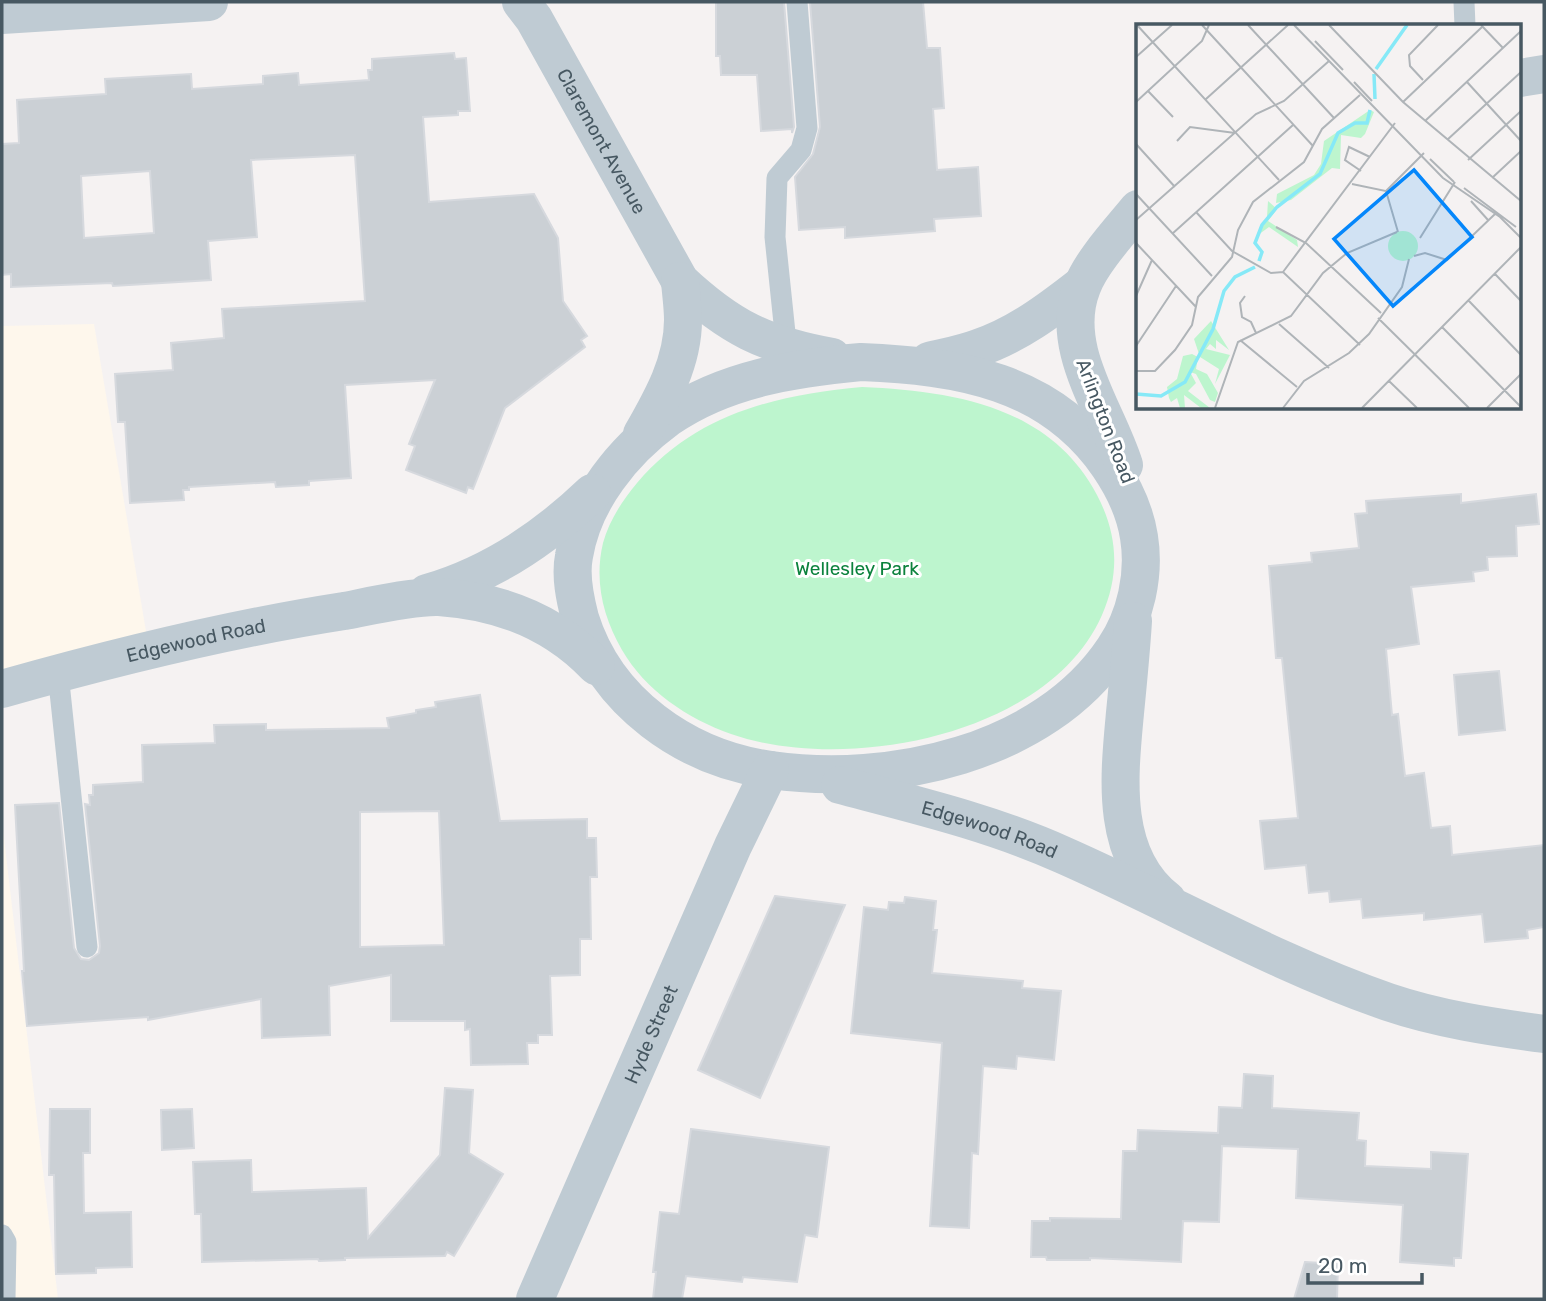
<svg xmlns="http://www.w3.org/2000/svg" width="1546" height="1301" font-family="Rubik,sans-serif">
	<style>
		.commercial { fill: #fef7ec }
		.green { fill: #bdf5ce }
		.building { fill: #cbd0d5; stroke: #d6d9de; stroke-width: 2; fill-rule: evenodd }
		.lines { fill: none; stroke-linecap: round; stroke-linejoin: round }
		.lane { stroke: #bfcbd3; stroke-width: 21 }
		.street { stroke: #bfcbd3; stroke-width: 38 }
		.labels { text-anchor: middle; stroke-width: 6; stroke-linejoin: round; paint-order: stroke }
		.street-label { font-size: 19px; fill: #475862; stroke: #fff }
		.park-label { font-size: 19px; fill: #0c823d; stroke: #fff }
		.inset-river { fill: none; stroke: #86e9f7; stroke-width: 3.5 }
		.inset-road { fill: none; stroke: #afb4b8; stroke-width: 2 }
		.view { fill: #0587fb; fill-opacity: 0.15; stroke: #0587fb; stroke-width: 3.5 }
		.inset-edge { fill: none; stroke: #475862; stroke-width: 3.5 }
	</style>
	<rect width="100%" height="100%" fill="#f5f2f2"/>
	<g class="commercial">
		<polygon points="94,324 148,643 2,675 2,326"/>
		<polygon points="2,821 58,1299 2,1299"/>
	</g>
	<path class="green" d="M862 387C953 391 1050 406 1097 495 1118 535 1120 574 1102 615 1049 736 845 774 731 734 688 719 645 690 622 650 603 617 594 581 603 543 609 521 622 501 637 483 696 414 775 395 862 387Z"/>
	<g class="building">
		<polygon points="716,2 784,2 794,127 792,133 792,129 761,131 757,75 721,75 720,56 716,56"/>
		<polygon points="810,2 923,2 927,48 940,48 944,108 933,109 937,170 978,167 981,216 934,219 935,231 845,238 845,227 799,230 795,177 813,154 820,127"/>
		<path d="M454 53 455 59 466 58 470 111H458V115L423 117 429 202 534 194 558 238 563 301 587 336 581 340 585 347 505 408 473 489 468 487 466 493 406 470 415 446 409 444 435 380 345 385 351 478 309 481V485L276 487 275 482 189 487V490H183L184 500 130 503 125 422H118L115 374 173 370 171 343 224 338 222 309 365 301 355 155 251 160 257 237 208 241 211 280 113 286 112 283 11 287V274L2 275V144L19 143 17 100 106 94 105 79 191 74 192 89 263 84V76L298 73 299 85 369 80 368 70H372V59ZM150 171 154 233 84 238 81 176Z"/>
		<polygon points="1461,494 1461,503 1536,494 1539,524 1516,526 1517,556 1487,557 1488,570 1473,572 1474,581 1411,587 1419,644 1386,649 1392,715 1398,714 1405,776 1424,773 1431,828 1450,826 1452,855 1544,845 1544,927 1527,930 1528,938 1485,942 1482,914 1424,920 1424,913 1363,918 1361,899 1330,902 1329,891 1309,893 1306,865 1265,869 1260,821 1298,818 1282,658 1276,658 1269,566 1312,562 1311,553 1359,548 1355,514 1367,513 1366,501"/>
		<polygon points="1499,671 1505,730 1459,735 1454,675"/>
		<path d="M480 695 500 821 587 819V838H596L597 877H590L591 939H580V975L550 976 552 1035H538V1043H527L528 1064 471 1065 470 1029 465 1030V1021H391V975L329 986 330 1035 262 1038 261 999 148 1020V1017L27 1026 22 971H24L15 805 59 803 74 948 81 959 89 960 99 953 100 946 85 804 90 805 89 795H93V785L143 782 142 745 215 743 214 725 266 724V730L389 728 387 718 416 713V710L436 707 435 702ZM439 811 444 945 360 947V812Z"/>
		<polygon points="775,896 845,905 760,1098 698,1070"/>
		<polygon points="905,897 936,901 933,930 937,930 932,973 1023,981 1022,988 1061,991 1054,1060 1017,1056 1016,1069 983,1066 978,1154 972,1153 969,1228 930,1226 942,1043 851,1033 864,907 888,910 889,902 904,903"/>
		<polygon points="1244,1074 1273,1076 1272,1108 1359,1113 1357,1140 1366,1141 1365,1166 1431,1169 1431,1152 1468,1154 1461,1258 1454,1258 1454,1266 1400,1262 1403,1205 1296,1198 1298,1149 1222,1146 1219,1222 1183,1221 1181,1262 1090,1258 1090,1260 1047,1260 1046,1257 1031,1257 1032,1221 1050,1221 1050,1218 1121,1219 1123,1151 1137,1151 1138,1130 1218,1133 1219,1107 1242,1108"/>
		<polygon points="445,1088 473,1090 469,1153 503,1174 454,1256 447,1252 445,1256 345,1258 345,1260 319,1261 318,1259 202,1262 201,1214 195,1214 193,1162 251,1160 252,1192 366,1188 368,1238 440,1155"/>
		<polygon points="50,1109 90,1109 90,1153 83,1153 84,1213 131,1212 132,1267 96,1268 96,1273 56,1274 54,1175 49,1175"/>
		<polygon points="192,1109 194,1148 162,1150 161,1110"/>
		<polygon points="691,1129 829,1147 817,1237 805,1235 797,1282 743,1277 742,1282 686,1276 682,1299 653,1299 656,1272 653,1272 660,1212 679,1214"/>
		<polygon points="1305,1262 1338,1264 1337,1299 1294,1299"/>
	</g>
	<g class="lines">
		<g class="lane">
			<polyline points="1464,2 1465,26"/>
			<polyline points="787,352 775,237 777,178 801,150 807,128 797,2"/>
			<polyline points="58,673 87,947"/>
			<polyline points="2,1235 6,1242 5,1299"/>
		</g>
		<g class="street">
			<path id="s1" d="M521 2 534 19 680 281C729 327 765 345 832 357"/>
			<polyline points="2,15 209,2"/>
			<polyline points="1520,78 1544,74"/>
			<path d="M929 361C945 357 962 354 978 348 1017 335 1050 310 1082 285"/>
			<path d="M861 362C958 366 1050 380 1109 466 1124 488 1135 511 1139 537 1145 574 1136 617 1114 649 1044 754 889 787 771 770 685 758 606 702 580 618 575 599 570 576 574 556 583 500 623 451 668 418 724 379 795 368 861 362Z"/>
			<path d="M642 434C662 399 683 362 683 320 683 307 681 294 680 281"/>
			<path d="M1124 465C1106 408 1058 348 1082 287 1091 262 1121 230 1138 209"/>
			<path d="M427 593C490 575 545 538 592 493"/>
			<path d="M1133 621C1131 652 1128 683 1125 713 1119 777 1110 856 1167 900"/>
			<path id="s2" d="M2 689C115 657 228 629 344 611 370 606 414 596 439 597 500 601 554 622 596 666"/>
			<path id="s3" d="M840 785C916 805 992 823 1063 855 1172 903 1275 963 1388 1002 1438 1019 1492 1027 1544 1034"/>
			<path id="s4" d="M535 1299 733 846 770 770"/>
		</g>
	</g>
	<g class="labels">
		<g class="street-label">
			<text dy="7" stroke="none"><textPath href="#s1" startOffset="161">Claremont Avenue</textPath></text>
			<text transform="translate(1106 421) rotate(69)" y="7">Arlington Road</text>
			<text dy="7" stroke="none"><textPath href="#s2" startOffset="200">Edgewood Road</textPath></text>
			<text dy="7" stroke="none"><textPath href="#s3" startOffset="156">Edgewood Road</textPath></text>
			<text dy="7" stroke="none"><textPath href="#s4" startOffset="289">Hyde Street</textPath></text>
		</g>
		<g class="park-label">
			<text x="857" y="575">Wellesley Park</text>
		</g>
	</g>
	<g transform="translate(1136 24)">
		<rect width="385" height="385" fill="#f5f2f2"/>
		<path d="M234 86 238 88 229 110 225 114 205 111 204 145 196 144 155 176 140 179 141 170 178 151 185 140 188 117ZM132 177 141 185 132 197 161 216 162 223 133 203 122 211 131 193ZM252 222a15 15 0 1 1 30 0a15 15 0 1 1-30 0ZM75 297 93 326 80 316V325L74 320 70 325 94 331 79 360 83 345 64 333 58 315ZM56 330 62 333 60 345 71 350 82 369 79 378 74 376 60 350 54 348 60 359 52 367 74 384H65L48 371 49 384H44L41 374 35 378 33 374 31 363 41 355 47 332Z" fill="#bdf5ce"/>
		<path class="inset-river" d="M240 45 271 1M238 50 239 75M123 237 126 228 119 219 126 201 141 183 184 150 202 109 219 99H231L234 86M0 370 25 372 49 358 77 305 88 267 99 253 119 243"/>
		<path class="inset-road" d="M1 1 143 156M66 1 177 122M112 1 198 94M158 1 307 154 364 193 385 214M193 1 267 78 385 177M345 1 367 24M179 17 207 46M0 33 36 1M287 56 274 42 273 31 302 1M218 58 236 77M331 58 385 117M12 67 37 93M70 75 152 1M0 78 66 17 73 1M267 78 346 3M289 97 385 7M311 116 385 48M41 117 54 103 99 109M0 120 39 163M294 135 318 158M332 136 385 87M225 147 209 136 213 123 234 133M356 154 385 127M216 160 250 167 262 208M328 164 380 203M250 167 288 129M0 170 76 252M335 177 352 196M60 188 96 227 135 249 147 248 224 321M0 196 120 90 148 77 193 37M140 203 170 219 245 289M36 210 157 101M284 214 319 158M0 219 60 283M278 232 289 229 311 236 359 190M147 248 259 99M359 250 385 277M0 272 16 236M109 272 104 279 106 293 115 298 120 309M332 276 385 331M242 294 333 384M143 300 193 344M306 303 385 383M104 316 161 363M0 322 40 262M0 347H19L39 326 56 301 62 273 96 233 102 206 117 178 168 138 186 105 224 71M253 357 281 384M79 384 102 318 155 292 187 249 211 229 261 208M147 384 168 357 213 329 233 310 266 263 273 235M226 384 385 223M351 384 385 350"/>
		<path class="view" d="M278 146 336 213 257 282 198 215Z"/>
		<rect width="385" height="385" class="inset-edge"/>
	</g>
	<rect width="1546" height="1301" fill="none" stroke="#475862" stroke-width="7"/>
	<path d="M1308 1273v10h114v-10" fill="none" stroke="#475862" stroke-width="3.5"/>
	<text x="1318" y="1273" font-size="21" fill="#475862" stroke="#ffffff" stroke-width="5" paint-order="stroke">20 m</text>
</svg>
